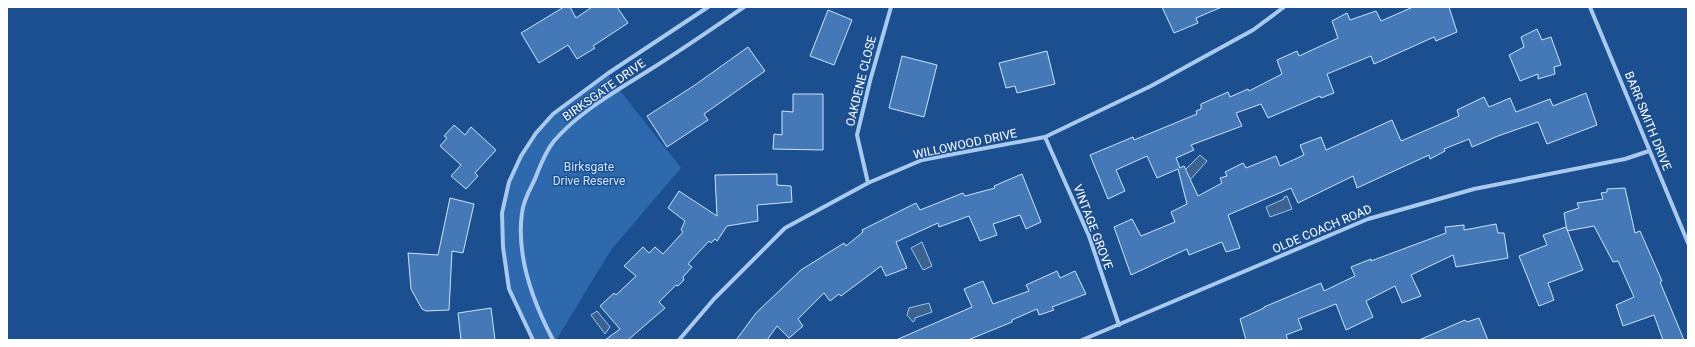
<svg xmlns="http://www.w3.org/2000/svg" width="1695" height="347" font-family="Roboto,sans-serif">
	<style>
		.green { fill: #2e69ad }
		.water { fill: #3c6290; stroke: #9cc4f0 }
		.building { fill: #4478b7; stroke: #cfe3fa }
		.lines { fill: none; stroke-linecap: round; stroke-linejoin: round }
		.minor { stroke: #a9c9ee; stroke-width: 4 }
		.labels { text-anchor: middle; stroke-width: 3; stroke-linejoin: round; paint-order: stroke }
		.street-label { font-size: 12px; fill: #fff; stroke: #1b4f8f }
		.park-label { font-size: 12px; fill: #cfe3fa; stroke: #1b4f8f }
	</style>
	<rect width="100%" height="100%" fill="#1b4f8f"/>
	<polygon class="green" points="607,74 681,168 611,250 556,340 533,340 509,289 503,247 502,213 509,182 521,156 536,134 553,114"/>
	<g class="water">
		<polygon points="1200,155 1207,161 1190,180 1183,172"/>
		<polygon points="1287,196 1292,209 1270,217 1266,207 1284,199 1284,197"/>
		<polygon points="922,242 932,266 923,270 911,248"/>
		<polygon points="929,303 932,312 915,318 915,320 913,322 907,315 909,308"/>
		<polygon points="597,311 610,327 605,334 591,315"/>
	</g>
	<g class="building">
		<polygon points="564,7 570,7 576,18 592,7 617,7 628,23 593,46 595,48 577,59 568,45 539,63 521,33"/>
		<polygon points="1162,7 1222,7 1196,18 1198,23 1174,33"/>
		<polygon points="1413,7 1449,7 1457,32 1436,41 1434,37 1374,64 1371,56 1327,74 1334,93 1321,98 1320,96 1268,118 1261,104 1236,113 1242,126 1191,145 1194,150 1176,158 1180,168 1184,166 1198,196 1222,183 1220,178 1227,176 1225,172 1243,163 1246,168 1276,156 1280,166 1304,155 1300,145 1321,137 1326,150 1392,120 1401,141 1459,116 1457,110 1484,97 1489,107 1510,98 1516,112 1550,99 1553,106 1586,93 1597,125 1547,144 1538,122 1498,136 1472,147 1469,139 1444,149 1445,151 1430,159 1429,155 1357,188 1353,176 1298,203 1291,188 1228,215 1240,248 1226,252 1222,242 1189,255 1187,249 1131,275 1114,227 1132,219 1141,236 1175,222 1171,212 1187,204 1178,169 1157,178 1147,156 1116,170 1125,191 1108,199 1090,155 1133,137 1134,140 1197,114 1196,111 1201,109 1201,104 1228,92 1230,97 1248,89 1249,91 1282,74 1277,60 1297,51 1299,56 1338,38 1332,21 1347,13 1350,20 1376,11 1381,21"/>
		<polygon points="828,10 852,20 834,65 810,56"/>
		<polygon points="1537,29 1542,40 1551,37 1561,65 1554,67 1555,74 1538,79 1538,74 1520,81 1509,55 1524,47 1521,37"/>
		<polygon points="748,47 765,71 704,114 708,120 667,147 647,116 695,85"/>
		<polygon points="1047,51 1055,84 1017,93 1015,86 1006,88 999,63"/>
		<polygon points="902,56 937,65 924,117 889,108"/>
		<polygon points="793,94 823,94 823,150 773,149 774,134 782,135 782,111 793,112"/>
		<polygon points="454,125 465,135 471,127 496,150 475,173 478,176 466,189 451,176 461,165 440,146 447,138 444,136"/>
		<polygon points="777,174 777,185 791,186 792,202 757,205 758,221 727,226 717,241 715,239 711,243 709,241 688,264 692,267 683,277 684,280 678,286 676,285 659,302 665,308 628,340 605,340 620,329 600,306 614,293 616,295 636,276 624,266 643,247 649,253 655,247 663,254 683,232 681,230 685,221 668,208 679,191 717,216 715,175"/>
		<polygon points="1022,174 1041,222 1026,229 1020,215 993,224 997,235 980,241 969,216 939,227 938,223 896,242 907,268 886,276 881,266 841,296 839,294 830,301 824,293 798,319 803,326 789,338 777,326 767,340 736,340 756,313 801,270 844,243 846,246 863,232 862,230 916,203 920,210 963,193 965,196 995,188 994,186"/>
		<polygon points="1625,188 1635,233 1640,231 1662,281 1660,282 1684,340 1663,340 1654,315 1623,326 1616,305 1634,297 1618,261 1613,262 1594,226 1567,231 1564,213 1579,208 1577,203 1603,199 1601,193 1607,192 1607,189"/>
		<polygon points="450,198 474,204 463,253 452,251 449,310 426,311 422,309 411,289 408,253 438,255"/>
		<polygon points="1496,224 1498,233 1504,233 1508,258 1456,267 1453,255 1411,275 1421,296 1402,303 1395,286 1366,301 1373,317 1346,330 1336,304 1298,319 1302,329 1286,335 1288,340 1246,340 1240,319 1264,308 1264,307 1321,283 1324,291 1355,276 1351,267 1371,259 1371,261 1446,233 1445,227 1464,225 1464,230"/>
		<polygon points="1566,227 1583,270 1548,283 1554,300 1539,306 1519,256 1547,245 1543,235"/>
		<polygon points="1057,271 1060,278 1075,271 1086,294 1052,307 1054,310 1039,315 1037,309 1012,320 1012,322 968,340 896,340 972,307 964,289 983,281 993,304 1029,291 1026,285"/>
		<polygon points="491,308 495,340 461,340 458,313"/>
		<polygon points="1479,318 1488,340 1419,340 1465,320 1467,322"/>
	</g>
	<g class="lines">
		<g class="minor">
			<polyline points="1590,7 1688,243"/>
			<polyline points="1045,137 1089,236 1119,325"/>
			<polyline points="868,183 857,135 870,81 891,7"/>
			<polyline points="533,340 509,289 503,247 502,213 509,182 521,156 536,133 553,114 607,74 708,7"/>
			<path d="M553 340C533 302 516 256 522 213 523 201 530 189 535 179 540 166 545 152 554 141 580 111 618 90 651 69 683 49 713 28 744 7"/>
			<polyline points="679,340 714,299 785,228 868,183 922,160 1045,137 1151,86 1253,30 1284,7"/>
			<polyline points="1082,340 1368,219 1474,189 1625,159 1649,151"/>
		</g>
	</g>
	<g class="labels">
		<g class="street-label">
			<text transform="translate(861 81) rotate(-76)" y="4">OAKDENE CLOSE</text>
			<text transform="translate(604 90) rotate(-35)" y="4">BIRKSGATE DRIVE</text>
			<text transform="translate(1648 121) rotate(68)" y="4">BARR SMITH DRIVE</text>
			<text transform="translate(965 144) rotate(-12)" y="4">WILLOWOOD DRIVE</text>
			<text transform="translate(1093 227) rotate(69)" y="4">VINTAGE GROVE</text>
			<text transform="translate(1322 229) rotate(-23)" y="4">OLDE COACH ROAD</text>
		</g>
		<g class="park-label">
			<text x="589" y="171">Birksgate<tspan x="589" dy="14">Drive Reserve</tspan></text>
		</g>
	</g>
	<rect width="1695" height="347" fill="none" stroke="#ffffff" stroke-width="16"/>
</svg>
